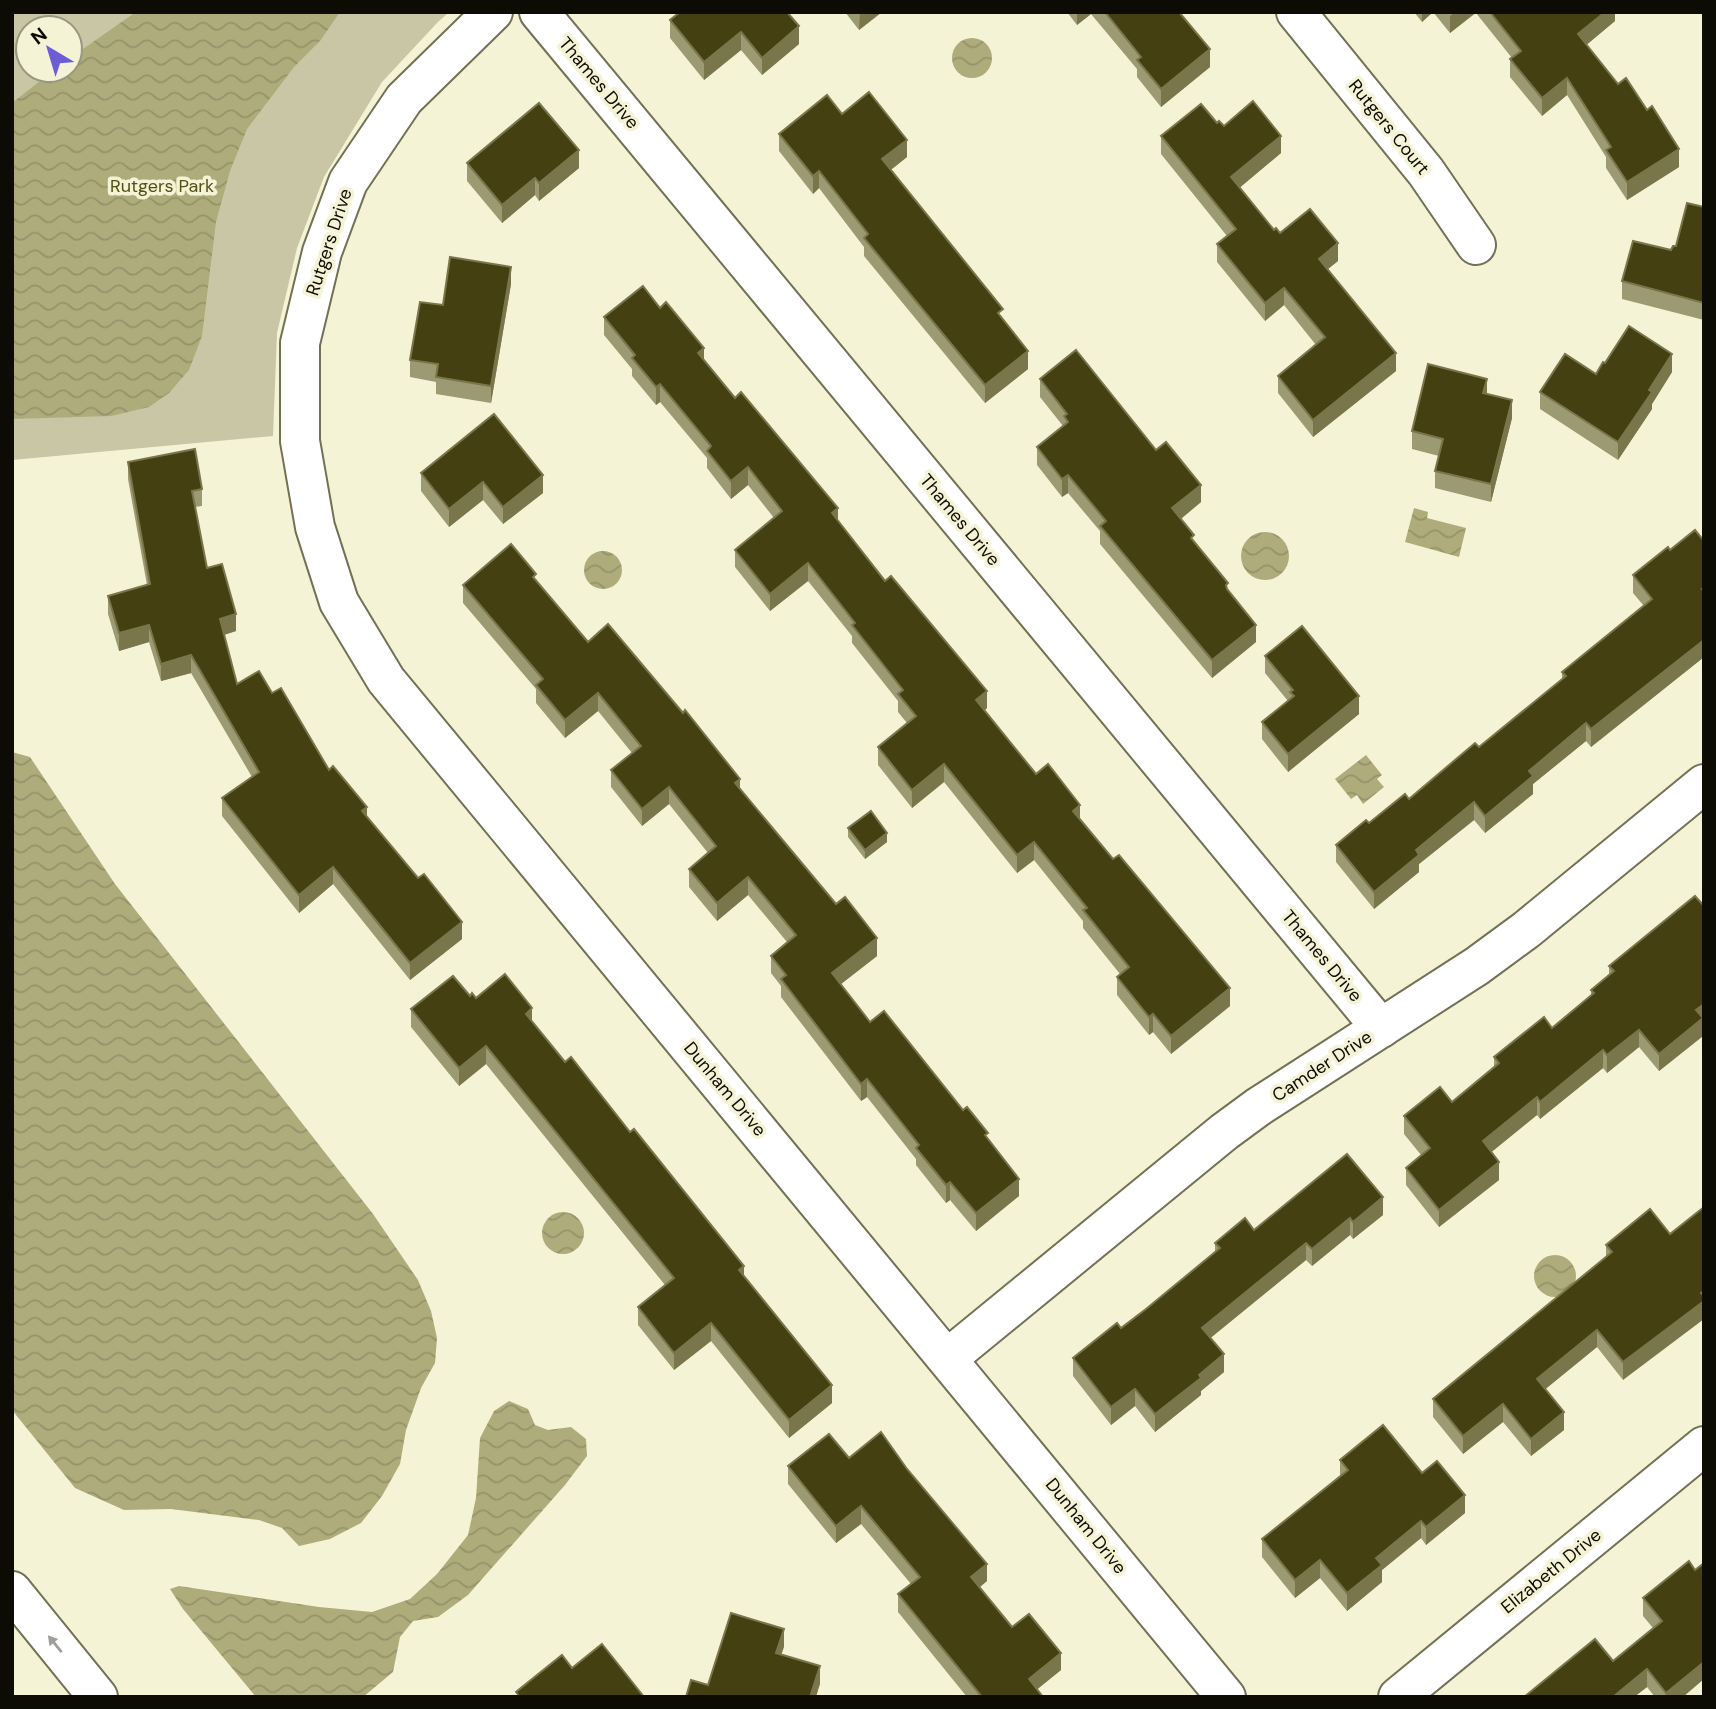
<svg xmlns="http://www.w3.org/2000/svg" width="1716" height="1709" font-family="'DM Sans',sans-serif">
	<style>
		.green { fill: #c8c6a4; fill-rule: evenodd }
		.water { fill: url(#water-waves) }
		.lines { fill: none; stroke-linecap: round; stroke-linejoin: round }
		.street-casing { stroke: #727055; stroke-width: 42 }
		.secondary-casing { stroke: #727055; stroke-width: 42 }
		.street { stroke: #fff; stroke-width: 38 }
		.secondary { stroke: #fff; stroke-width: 38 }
		.wall { fill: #9c9a73 }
		.shaded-wall { fill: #79764c }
		.building { fill: #444011; stroke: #79764c; stroke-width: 2 }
		.oneway { fill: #9e9e9b }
		.labels { text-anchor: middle; stroke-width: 7; stroke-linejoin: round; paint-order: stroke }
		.street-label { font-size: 18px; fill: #0d0c04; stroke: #f5f3d5 }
		.park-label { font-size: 18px; fill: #544f16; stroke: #f5f3d5 }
	</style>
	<defs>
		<pattern id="water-waves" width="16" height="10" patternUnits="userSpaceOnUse" patternTransform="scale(1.75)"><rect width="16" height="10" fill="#afac7b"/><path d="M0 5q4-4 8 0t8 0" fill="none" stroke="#959369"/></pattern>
	</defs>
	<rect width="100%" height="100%" fill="#f5f3d5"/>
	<path class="green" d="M12 12H449L437 23 382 82 324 177 297 248 277 333 273 436 12 460ZM28 28H70V70H28Z"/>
	<g class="water">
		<polygon points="136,12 340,12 320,41 294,67 247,129 230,171 216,222 202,336 189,370 169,393 149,407 111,416 12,419 12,103 54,70 70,70 70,58"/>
		<circle cx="972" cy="58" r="20"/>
		<polygon points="1414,508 1428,512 1427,518 1466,528 1459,557 1405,542"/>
		<circle cx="1265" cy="556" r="24"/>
		<circle cx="603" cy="570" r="19"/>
		<polygon points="12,752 30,757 115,884 373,1214 418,1280 431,1311 437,1338 435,1363 421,1388 406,1430 400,1464 382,1496 361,1523 330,1539 299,1546 282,1528 259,1520 171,1509 124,1510 75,1488 12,1410"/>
		<polygon points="1366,755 1382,775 1377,779 1384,787 1363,804 1357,795 1351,799 1335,779"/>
		<circle cx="563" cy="1233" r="21"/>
		<circle cx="1555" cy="1276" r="21"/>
		<polygon points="509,1401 528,1409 535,1425 548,1430 571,1427 586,1439 587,1456 565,1485 468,1595 438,1617 413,1621 400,1637 393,1672 363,1697 256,1697 183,1609 170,1589 179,1586 319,1607 372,1612 410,1599 437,1574 468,1535 476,1498 480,1438 494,1411"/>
	</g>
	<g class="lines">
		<g class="street-casing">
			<g id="street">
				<polyline points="493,12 404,99 348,182 322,252 300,343 300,441 315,527 339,602 386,680 1226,1697"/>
				<polyline points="539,12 1381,1028"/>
				<polyline points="1296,12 1426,172 1476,245"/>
				<polyline points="948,1358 1224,1132 1258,1107 1477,966 1526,930 1704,784"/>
				<polyline points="1398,1697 1704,1446"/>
			</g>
		</g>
		<g class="secondary-casing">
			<polyline id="secondary" points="12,1591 98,1697"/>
		</g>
		<use href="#street" class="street"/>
		<use href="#secondary" class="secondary"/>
	</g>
	<g class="wall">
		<polygon points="680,12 799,44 762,75 741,50 704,80 670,38 670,20"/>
		<polygon points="845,12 882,12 859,30"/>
		<polygon points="1067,12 1179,12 1210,67 1161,107 1137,77 1137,69 1091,14 1077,25"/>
		<polygon points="1414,12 1615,12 1615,21 1586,45 1679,167 1627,200 1606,168 1606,157 1567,95 1542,116 1510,77 1510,59 1512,58 1476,13 1450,33 1433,12 1422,22"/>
		<polygon points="842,114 907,157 890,170 1003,319 1028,369 985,403 864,256 864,247 819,188 813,194 779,151 779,134"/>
		<polygon points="1217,123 1281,153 1239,188 1274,230 1338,261 1328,269 1396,371 1313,437 1278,393 1278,376 1316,345 1284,305 1265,321 1217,262 1217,244 1227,236 1161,154 1161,136"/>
		<polygon points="467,163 579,168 539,201 535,195 502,223 467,181"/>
		<polygon points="1704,207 1704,320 1622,299 1622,281 1671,250 1676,246"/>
		<polygon points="511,284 491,403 436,394 436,382 410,377 410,360 443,305"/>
		<polygon points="604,317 704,360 838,520 987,708 984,711 1036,774 1080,820 1230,1006 1171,1054 1153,1032 1149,1035 1117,995 1117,977 1120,974 1083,928 1083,921 1034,860 1017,873 944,782 912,808 878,765 878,747 907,723 898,712 898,701 852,643 852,636 808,581 770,611 735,567 735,550 774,518 748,485 731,499 707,468 707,458 660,402 656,405 632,376 632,369 604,335"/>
		<polygon points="1672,372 1652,404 1652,409 1618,460 1540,409 1540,392 1596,374"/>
		<polygon points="1040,379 1156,450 1201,502 1181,519 1194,542 1228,591 1256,642 1212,678 1100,544 1100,531 1068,493 1062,497 1037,465 1037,447 1063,426 1040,397"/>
		<polygon points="1487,394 1512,418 1491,502 1435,488 1435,471 1439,456 1412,449 1412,431"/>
		<polygon points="494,414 543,493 503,524 483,500 449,527 421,491 421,473"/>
		<polygon points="128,462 202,489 202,506 195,507 207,568 236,631 224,635 237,684 272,693 329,770 462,939 410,980 333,884 299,913 222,816 222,798 252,777 191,673 161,681 149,642 119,651 108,614 108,596 147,585 128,479"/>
		<polygon points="1704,541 1704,657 1591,747 1586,741 1533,784 1533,794 1485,833 1474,820 1419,864 1419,872 1374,909 1336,862 1336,845 1409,799 1479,747 1562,679 1562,672 1644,606 1633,593 1633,575 1670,550"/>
		<polygon points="536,582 588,642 740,788 877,956 841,984 870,1022 963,1110 988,1139 1019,1196 976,1231 950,1200 946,1203 916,1165 916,1159 867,1097 861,1101 781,997 781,986 771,973 771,956 787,942 748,895 717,921 689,887 689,869 708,853 669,804 642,826 611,787 611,770 632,753 598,711 565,738 536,703 536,689 463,603 463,585"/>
		<polygon points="1265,656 1359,714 1288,772 1262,739 1262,722 1288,701 1265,673"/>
		<polygon points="848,828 887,842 865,859 848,837"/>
		<polygon points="1609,966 1703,1022 1703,1036 1659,1071 1639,1047 1607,1073 1603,1068 1540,1119 1537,1115 1491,1152 1499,1180 1439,1227 1406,1185 1406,1168 1421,1155 1404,1134 1404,1116 1452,1102 1494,1068 1494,1057 1552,1028 1591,996 1591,990 1609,974"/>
		<polygon points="470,996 532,1022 744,1276 832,1403 789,1438 711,1341 674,1370 638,1325 638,1307 665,1285 486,1064 459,1086 411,1027 411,1009"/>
		<polygon points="1347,1154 1383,1215 1353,1239 1350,1235 1312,1266 1306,1260 1210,1338 1224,1372 1201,1391 1201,1395 1155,1432 1135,1406 1111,1425 1073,1376 1073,1358 1121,1328 1146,1309 1215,1252 1215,1243 1254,1230"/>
		<polygon points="1650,1209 1623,1380 1597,1347 1545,1389 1564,1430 1531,1456 1503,1422 1463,1454 1433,1417 1433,1399 1606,1257 1606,1245"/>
		<polygon points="849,1458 987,1581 980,1587 1012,1627 1061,1670 1037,1689 1043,1697 967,1697 898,1612 898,1594 911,1584 861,1524 836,1543 788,1484 788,1466"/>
		<polygon points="1340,1460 1422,1473 1465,1513 1426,1545 1421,1538 1382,1570 1382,1582 1347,1611 1320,1578 1295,1598 1262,1557 1262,1539 1340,1476"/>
		<polygon points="1689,1561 1683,1697 1655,1697 1647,1687 1634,1697 1524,1697 1613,1661 1653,1628 1643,1616 1643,1598"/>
	</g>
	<g class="shaded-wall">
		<polygon points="860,12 882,12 859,30"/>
		<polygon points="1077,12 1091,12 1091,14 1077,25"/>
		<polygon points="1422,12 1433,12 1422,22"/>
		<polygon points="1455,12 1476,12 1450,33 1450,16"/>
		<polygon points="1605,12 1615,12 1615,21 1578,52 1578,34"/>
		<polygon points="799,26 799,44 762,75 762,58"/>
		<polygon points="741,32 741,50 704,80 704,62"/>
		<polygon points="1210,49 1210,67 1161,107 1161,89"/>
		<polygon points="1567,78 1567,95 1542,116 1542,98"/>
		<polygon points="1281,136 1281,153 1231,195 1231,177"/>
		<polygon points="907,140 907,157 882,177 882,159"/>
		<polygon points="1679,149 1679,167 1627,200 1627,182"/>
		<polygon points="579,150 579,168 539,201 539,183"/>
		<polygon points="819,171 819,188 813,194 813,176"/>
		<polygon points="535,178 535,195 502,223 502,205"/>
		<polygon points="1338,243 1338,261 1319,276 1319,259"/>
		<polygon points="511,267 511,284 491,403 491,386"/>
		<polygon points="1284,288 1284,305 1265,321 1265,303"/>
		<polygon points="704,348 704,366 698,353"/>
		<polygon points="1028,351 1028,369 985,403 985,385"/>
		<polygon points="1396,353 1396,371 1313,437 1313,420"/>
		<polygon points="1672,354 1672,372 1652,404 1652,409 1618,460 1618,442 1649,390"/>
		<polygon points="1487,379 1487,396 1483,393"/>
		<polygon points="660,384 660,402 656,405 656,387"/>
		<polygon points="1512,400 1512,418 1491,502 1491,484"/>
		<polygon points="748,467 748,485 731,499 731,481"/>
		<polygon points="543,475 543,493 503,524 503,507"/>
		<polygon points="1068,475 1068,493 1062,497 1062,479"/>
		<polygon points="483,482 483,500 449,527 449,509"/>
		<polygon points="1201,485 1201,502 1172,526 1172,508"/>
		<polygon points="838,508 838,526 832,513"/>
		<polygon points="808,563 808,581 770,611 770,594"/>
		<polygon points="236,614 236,631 220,636 220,619"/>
		<polygon points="149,625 149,642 119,651 119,633"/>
		<polygon points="1256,625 1256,642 1212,678 1212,660"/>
		<polygon points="1704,640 1704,657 1591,747 1591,729"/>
		<polygon points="191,655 191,673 161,681 161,664"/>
		<polygon points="987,691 987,708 976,718 976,700"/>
		<polygon points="598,693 598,711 565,738 565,720"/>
		<polygon points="1359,696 1359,714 1288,772 1288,754"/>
		<polygon points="1586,723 1586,741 1533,784 1533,794 1485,833 1485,816 1529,771"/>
		<polygon points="944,764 944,782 912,808 912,790"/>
		<polygon points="740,779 740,797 735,783"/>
		<polygon points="669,787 669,804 642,826 642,809"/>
		<polygon points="1474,802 1474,820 1419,864 1419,872 1374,909 1374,892 1416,850"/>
		<polygon points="1080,805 1080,822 1073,811"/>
		<polygon points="367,807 367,825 362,811"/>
		<polygon points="887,833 887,842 865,859 865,850"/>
		<polygon points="1034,842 1034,860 1017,873 1017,855"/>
		<polygon points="333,867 333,884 299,913 299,895"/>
		<polygon points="748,877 748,895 717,921 717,903"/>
		<polygon points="462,922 462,939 410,980 410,963"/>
		<polygon points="877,938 877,956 832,991 832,973"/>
		<polygon points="1230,988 1230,1006 1171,1054 1171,1036"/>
		<polygon points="1704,1004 1703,1036 1659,1071 1659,1054 1696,1010"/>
		<polygon points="532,1008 532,1026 526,1014"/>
		<polygon points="1153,1014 1153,1032 1149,1035 1149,1017"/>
		<polygon points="1639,1030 1639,1047 1607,1073 1607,1055"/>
		<polygon points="486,1046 486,1064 459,1086 459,1068"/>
		<polygon points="1603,1050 1603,1068 1540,1119 1540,1102"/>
		<polygon points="867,1079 867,1097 861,1101 861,1084"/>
		<polygon points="1537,1097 1537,1115 1483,1159 1483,1141"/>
		<polygon points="1499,1162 1499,1180 1439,1227 1439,1210"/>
		<polygon points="1019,1179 1019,1196 976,1231 976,1213"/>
		<polygon points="950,1182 950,1200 946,1203 946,1185"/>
		<polygon points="1383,1197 1383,1215 1353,1239 1353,1222"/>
		<polygon points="1350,1218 1350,1235 1312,1266 1312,1249"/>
		<polygon points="1306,1243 1306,1260 1202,1345 1202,1328"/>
		<polygon points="744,1266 744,1284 739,1270"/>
		<polygon points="1704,1291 1704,1319 1623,1380 1623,1362"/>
		<polygon points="711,1323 711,1341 674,1370 674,1353"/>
		<polygon points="1597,1330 1597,1347 1537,1396 1537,1379"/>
		<polygon points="1224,1354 1224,1372 1201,1391 1201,1395 1155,1432 1155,1414"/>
		<polygon points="832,1385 832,1403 789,1438 789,1420"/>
		<polygon points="1135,1389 1135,1406 1111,1425 1111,1407"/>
		<polygon points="1503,1404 1503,1422 1463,1454 1463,1436"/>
		<polygon points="1564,1412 1564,1430 1531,1456 1531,1439"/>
		<polygon points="1465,1495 1465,1513 1426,1545 1426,1527"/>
		<polygon points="861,1506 861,1524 836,1543 836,1526"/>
		<polygon points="1421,1521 1421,1538 1382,1570 1382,1582 1347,1611 1347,1593 1376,1558"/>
		<polygon points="1320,1560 1320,1578 1295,1598 1295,1580"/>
		<polygon points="987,1564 987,1581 971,1594 971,1577"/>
		<polygon points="784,1629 784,1647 776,1670 776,1653"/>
		<polygon points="1061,1653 1061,1670 1029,1696 1029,1679"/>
		<polygon points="1704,1662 1704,1679 1683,1697 1666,1697 1666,1693"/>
		<polygon points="820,1666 820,1684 816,1697 810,1697"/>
		<polygon points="1647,1669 1647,1687 1634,1697 1613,1697"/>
	</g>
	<g class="building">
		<polygon points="680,12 787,12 799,26 762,58 741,32 704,62 670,20"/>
		<polygon points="1105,12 1179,12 1210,49 1161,89 1137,60 1141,57"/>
		<polygon points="1490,12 1605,12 1578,34 1618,84 1626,78 1647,110 1652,106 1679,149 1627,182 1606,150 1611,147 1567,78 1542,98 1510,59 1521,51"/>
		<polygon points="869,92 907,140 882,159 1003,309 998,313 1028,351 985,385 864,238 868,234 819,171 813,176 779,134 827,95 842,114"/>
		<polygon points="1253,101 1281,136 1231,177 1274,230 1276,228 1280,233 1310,209 1338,243 1319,259 1396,353 1313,420 1278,376 1325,337 1284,288 1265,303 1217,244 1236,229 1161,136 1201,104 1217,123 1219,121 1224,126"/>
		<polygon points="539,103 579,150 539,183 535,178 502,205 467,163"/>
		<polygon points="1687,203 1704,207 1704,303 1622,281 1633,241 1671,250 1673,246 1676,246"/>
		<polygon points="450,257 511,267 491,386 436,377 438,364 410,360 420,302 443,305"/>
		<polygon points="643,286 660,308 666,302 704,348 698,353 735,398 741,392 838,508 832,513 885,581 891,576 987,691 976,700 1036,774 1048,764 1080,805 1073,811 1113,859 1119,855 1230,988 1171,1036 1153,1014 1149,1017 1117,977 1129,967 1083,910 1087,908 1034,842 1017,855 944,764 912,790 878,747 916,716 898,694 903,690 852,625 855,623 808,563 770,594 735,550 782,511 748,467 731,481 707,451 711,446 660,384 656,387 632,358 635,355 604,317"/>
		<polygon points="1629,326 1672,354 1649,390 1652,392 1618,442 1540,392 1565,354 1596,374 1603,362 1605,363"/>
		<polygon points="1076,350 1156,450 1166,442 1201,485 1172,508 1194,535 1191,538 1228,583 1226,585 1227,589 1256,625 1212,660 1100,526 1106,521 1068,475 1062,479 1037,447 1068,422 1064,416 1067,414 1040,379"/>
		<polygon points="1428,364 1487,379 1483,393 1512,400 1491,484 1435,471 1443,439 1412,431"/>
		<polygon points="494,414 543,475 503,507 483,482 449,509 421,473"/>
		<polygon points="195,449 202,489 192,491 207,568 222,564 236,614 220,619 237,684 259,671 272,693 281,688 329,770 333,766 367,807 362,811 418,878 424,874 462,922 410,963 333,867 299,895 222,798 259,772 191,655 161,664 149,625 119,633 108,596 150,584 128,462"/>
		<polygon points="1695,530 1704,541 1704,588 1702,589 1704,591 1704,640 1591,729 1586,723 1529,771 1533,776 1485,816 1474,802 1416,850 1419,855 1374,892 1336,845 1366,820 1369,823 1405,794 1409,799 1475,743 1479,747 1566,676 1562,672 1652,599 1633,575 1668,547 1670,550"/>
		<polygon points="511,544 536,574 533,577 588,642 608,624 683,713 685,710 740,779 735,783 836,904 845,897 877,938 832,973 870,1022 884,1011 963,1110 967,1107 988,1133 985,1135 1019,1179 976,1213 950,1182 946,1185 916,1148 919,1145 867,1079 861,1084 781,979 786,975 771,956 796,935 748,877 717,903 689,869 716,846 669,787 642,809 611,770 641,746 598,693 565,720 536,685 543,679 463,585"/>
		<polygon points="1302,626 1359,696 1288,754 1262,722 1294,696 1290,692 1293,690 1265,656"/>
		<polygon points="871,811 887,833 865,850 848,828"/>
		<polygon points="1695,896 1704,906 1704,1004 1696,1010 1703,1018 1659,1054 1639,1030 1607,1055 1603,1050 1540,1102 1537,1097 1483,1141 1499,1162 1439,1210 1406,1168 1430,1148 1404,1116 1440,1087 1452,1102 1499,1063 1494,1057 1544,1017 1552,1028 1594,993 1591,990 1614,971 1609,966"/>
		<polygon points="505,974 532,1008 526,1014 565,1062 571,1057 630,1132 634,1129 744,1266 739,1270 832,1385 789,1420 711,1323 674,1353 638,1307 674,1278 486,1046 459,1068 411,1009 453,976 470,996 472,993 476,998"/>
		<polygon points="1347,1154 1383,1197 1353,1222 1350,1218 1312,1249 1306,1243 1202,1328 1224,1354 1199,1375 1201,1378 1155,1414 1135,1389 1111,1407 1073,1358 1117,1323 1121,1328 1146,1309 1220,1248 1215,1243 1245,1218 1254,1230"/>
		<polygon points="1704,1207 1704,1291 1701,1293 1704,1296 1704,1301 1623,1362 1597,1330 1537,1379 1564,1412 1531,1439 1503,1404 1463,1436 1433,1399 1612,1252 1606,1245 1650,1209 1670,1234"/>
		<polygon points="1383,1425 1422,1473 1437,1461 1465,1495 1426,1527 1421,1521 1376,1558 1382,1565 1347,1593 1320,1560 1295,1580 1262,1539 1348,1470 1340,1460"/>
		<polygon points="881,1432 907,1469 987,1564 971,1577 1012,1627 1029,1614 1061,1653 1029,1679 1043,1697 982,1697 898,1594 920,1577 861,1506 836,1526 788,1466 829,1434 849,1458"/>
		<polygon points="1689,1561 1695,1570 1704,1563 1704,1662 1666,1693 1647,1669 1613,1697 1524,1697 1595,1639 1613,1661 1662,1621 1643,1598"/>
		<polygon points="731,1613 784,1629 776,1653 820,1666 810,1697 686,1697 691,1680 708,1685"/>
		<polygon points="602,1644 644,1697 520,1697 516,1692 562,1655 572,1668"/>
	</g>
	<defs><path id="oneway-solid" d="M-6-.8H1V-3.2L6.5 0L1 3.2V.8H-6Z" transform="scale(1.75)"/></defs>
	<use class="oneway" href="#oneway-solid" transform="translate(55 1644) rotate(-129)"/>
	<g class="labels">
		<g class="street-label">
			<text transform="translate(599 83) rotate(50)" y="6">Thames Drive</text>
			<text transform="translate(1389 127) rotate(51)" y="6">Rutgers Court</text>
			<text transform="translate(329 242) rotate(-72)" y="6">Rutgers Drive</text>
			<text transform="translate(960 520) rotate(50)" y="6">Thames Drive</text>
			<text transform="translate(1322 956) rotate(50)" y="6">Thames Drive</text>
			<text transform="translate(1322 1066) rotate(-33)" y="6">Camder Drive</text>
			<text transform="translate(725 1089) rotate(50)" y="6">Dunham Drive</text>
			<text transform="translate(1086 1526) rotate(51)" y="6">Dunham Drive</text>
			<text transform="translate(1551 1571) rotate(-39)" y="6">Elizabeth Drive</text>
		</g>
		<g class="park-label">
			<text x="162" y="192">Rutgers Park</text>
		</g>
	</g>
	<rect width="1716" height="1709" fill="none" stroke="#0d0c04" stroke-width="28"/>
	<g transform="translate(49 49) rotate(322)"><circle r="33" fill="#f5f3d5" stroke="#989781" stroke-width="2"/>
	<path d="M0-5L12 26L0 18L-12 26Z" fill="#6c5dd7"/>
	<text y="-10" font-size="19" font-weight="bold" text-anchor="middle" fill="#0d0c04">N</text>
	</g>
</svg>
